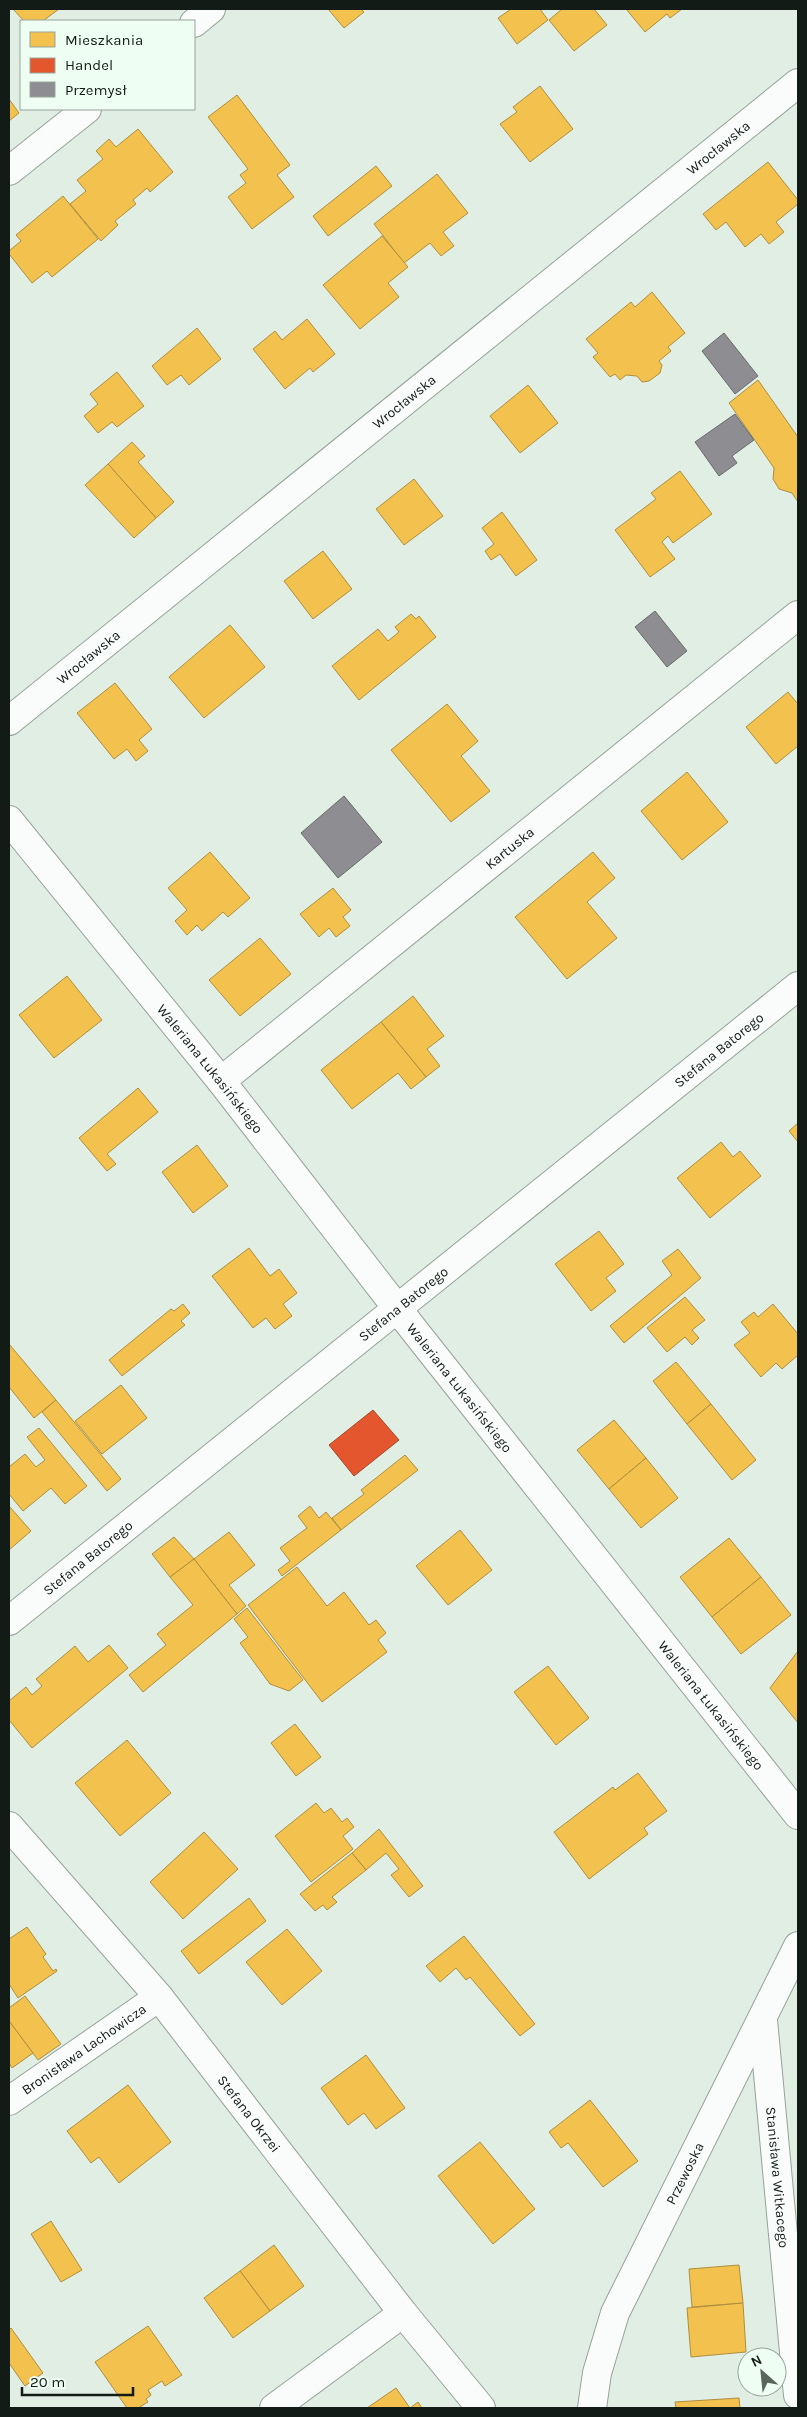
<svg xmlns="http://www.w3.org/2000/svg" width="807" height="2417" font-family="Karla,sans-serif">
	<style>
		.homes { fill: #f2c14e; stroke: #af8f3d }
		.shops { fill: #e4572e; stroke: #a54526 }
		.industry { fill: #8d8d92; stroke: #686b6c }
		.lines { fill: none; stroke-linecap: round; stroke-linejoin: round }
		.minor-casing { stroke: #96a29a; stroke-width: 30 }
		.tertiary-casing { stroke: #96a29a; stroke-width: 30 }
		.minor { stroke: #fafcfb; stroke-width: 28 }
		.tertiary { stroke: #fafcfb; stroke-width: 28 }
		.labels { text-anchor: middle; stroke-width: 5; stroke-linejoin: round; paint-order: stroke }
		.street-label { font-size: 14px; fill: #121b15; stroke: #effef3 }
	</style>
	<rect width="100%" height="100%" fill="#e0eee4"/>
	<g class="homes">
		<polygon points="13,9 59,9 43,21 24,21"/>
		<polygon points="328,9 361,9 364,12 344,28"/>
		<polygon points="511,9 540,9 548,20 517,44 498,18"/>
		<polygon points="562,9 594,9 607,25 574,51 549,20"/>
		<polygon points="626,9 682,9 670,18 667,14 645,32"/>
		<polygon points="540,86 573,129 530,162 500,124 517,112 513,107"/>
		<polygon points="237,95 290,165 277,175 294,197 252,229 228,197 246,183 240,175 248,169 208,117"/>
		<polygon points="9,99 19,113 9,121"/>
		<polygon points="138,129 173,172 150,192 147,188 133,200 136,204 115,221 118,225 101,241 70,204 86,191 77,180 103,159 96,151 109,139 116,147"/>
		<polygon points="768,162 798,200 798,204 776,222 784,232 769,244 761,234 745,247 726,222 716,230 703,214"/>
		<polygon points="376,166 392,186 328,236 313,216"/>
		<polygon points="437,174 468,213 443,232 454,246 441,256 430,243 404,263 374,224"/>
		<polygon points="63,196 98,239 52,277 47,271 32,283 9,254 9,251 21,241 16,235"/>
		<polygon points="382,236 408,267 388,283 399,297 360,329 323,285"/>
		<polygon points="652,292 685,333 668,347 671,351 659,361 662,365 660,373 649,381 642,382 637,376 626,375 620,380 615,374 610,377 593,357 598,353 586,339 631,302 635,307"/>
		<polygon points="307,319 335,354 313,372 310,368 285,389 253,349 275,331 282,340"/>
		<polygon points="197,328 221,359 189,385 181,375 167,385 152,366"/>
		<polygon points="117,372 144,406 117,427 112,422 98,433 84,416 98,404 90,394"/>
		<polygon points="758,380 798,437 798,502 792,493 779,489 773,479 774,468 729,403"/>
		<polygon points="528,385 558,423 520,453 490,416"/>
		<polygon points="132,442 145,456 138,462 174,502 156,518 108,464"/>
		<polygon points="108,464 156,518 134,538 85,485"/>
		<polygon points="680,471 712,514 673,543 668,536 662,542 675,559 650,577 615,530 656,499 651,493"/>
		<polygon points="414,479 443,516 404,545 376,509"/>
		<polygon points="502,512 537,560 516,576 500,554 491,560 485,551 494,544 482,528"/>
		<polygon points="323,551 352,589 313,619 284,581"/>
		<polygon points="411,614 416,619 419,616 436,637 359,700 332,666 378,629 388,641 399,632 395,627"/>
		<polygon points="230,625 265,667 204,718 169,677"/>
		<polygon points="115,683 152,729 139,740 148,751 136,761 127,749 114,759 77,713"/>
		<polygon points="788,692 798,704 798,746 776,764 746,727"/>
		<polygon points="447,704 478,741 461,756 490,791 451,822 391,750"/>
		<polygon points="687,772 728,822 682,860 641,811"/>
		<polygon points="210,852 250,898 228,917 223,912 202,931 197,925 187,935 175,921 187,910 168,888"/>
		<polygon points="593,852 615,878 587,902 617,938 567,979 515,917"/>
		<polygon points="333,888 351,910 343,917 350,926 336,937 329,928 319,937 300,914"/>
		<polygon points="260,938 291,974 240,1016 209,980"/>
		<polygon points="67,976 102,1020 54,1058 19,1015"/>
		<polygon points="413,996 444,1036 427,1049 440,1066 426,1077 381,1022"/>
		<polygon points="381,1022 426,1077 411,1089 398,1073 352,1109 321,1070"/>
		<polygon points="138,1088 158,1112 107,1154 116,1164 107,1171 79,1138"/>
		<polygon points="798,1123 798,1142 789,1131"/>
		<polygon points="721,1142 733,1157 740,1151 761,1176 710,1218 677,1178"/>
		<polygon points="197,1145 228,1186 193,1213 162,1172"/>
		<polygon points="599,1231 624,1264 606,1278 616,1291 591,1311 555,1264"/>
		<polygon points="249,1248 270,1276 279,1269 297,1293 283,1304 292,1316 275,1329 266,1318 253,1328 212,1276"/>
		<polygon points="678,1249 701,1278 624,1343 610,1326 672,1275 662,1261"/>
		<polygon points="685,1297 705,1320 692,1330 699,1338 692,1345 685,1337 667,1352 647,1328"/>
		<polygon points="183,1304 190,1313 181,1321 185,1325 122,1376 109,1360 171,1309 174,1311"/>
		<polygon points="773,1304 798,1334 798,1355 782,1369 776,1363 761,1377 734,1345 750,1333 741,1322 754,1312 758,1317"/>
		<polygon points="9,1344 56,1400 34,1418 9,1387"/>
		<polygon points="676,1362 711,1404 687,1424 653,1381"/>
		<polygon points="121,1385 147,1418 102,1454 75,1421"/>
		<polygon points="56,1400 121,1479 107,1491 42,1412"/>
		<polygon points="711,1404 756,1460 732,1480 687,1424"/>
		<polygon points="614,1420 646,1458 609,1489 577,1450"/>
		<polygon points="39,1428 87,1486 65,1504 51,1488 23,1511 9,1494 9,1467 25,1454 36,1467 45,1460 27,1437"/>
		<polygon points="405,1455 418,1470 341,1530 332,1518 364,1494 361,1490"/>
		<polygon points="646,1458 678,1498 641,1528 609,1489"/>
		<polygon points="9,1506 31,1531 9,1550"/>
		<polygon points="310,1506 319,1518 326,1512 341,1530 282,1576 278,1570 290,1561 280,1548 307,1528 298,1516"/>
		<polygon points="460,1530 492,1570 448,1605 416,1566"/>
		<polygon points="229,1532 255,1565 229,1585 246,1606 237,1614 194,1559"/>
		<polygon points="174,1537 194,1559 170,1577 152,1554"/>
		<polygon points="729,1538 761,1577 712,1617 680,1577"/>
		<polygon points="194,1559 237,1614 143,1692 129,1675 166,1645 157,1634 193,1605 170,1577"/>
		<polygon points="297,1567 327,1606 344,1592 369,1625 376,1620 386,1633 378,1640 387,1652 322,1702 248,1605"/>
		<polygon points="761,1577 791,1615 741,1654 712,1617"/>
		<polygon points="247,1608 303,1680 289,1691 270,1684 240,1643 248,1637 234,1619"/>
		<polygon points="109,1645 128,1668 32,1748 9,1720 9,1701 26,1687 32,1695 42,1686 36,1679 75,1646 88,1662"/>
		<polygon points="798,1651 798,1723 770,1688"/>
		<polygon points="548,1666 589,1718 556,1745 514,1692"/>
		<polygon points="295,1724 321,1757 296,1776 271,1743"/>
		<polygon points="127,1740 171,1793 120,1836 75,1783"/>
		<polygon points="638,1773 667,1811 644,1828 648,1834 589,1879 554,1832 613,1787 615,1790"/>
		<polygon points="316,1803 324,1813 331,1808 342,1822 347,1818 354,1827 343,1836 353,1849 311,1882 275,1836"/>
		<polygon points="379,1829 423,1886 409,1897 391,1875 399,1869 386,1853 366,1870 352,1853"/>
		<polygon points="204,1832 238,1869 183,1919 150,1882"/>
		<polygon points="352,1853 366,1870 332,1897 337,1902 327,1910 323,1905 315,1911 300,1894"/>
		<polygon points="249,1898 266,1921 199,1974 181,1951"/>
		<polygon points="27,1927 46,1954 43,1957 53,1971 56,1969 57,1971 18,1998 9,1984 9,1939"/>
		<polygon points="287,1929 322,1971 282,2005 246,1962"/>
		<polygon points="464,1936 535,2024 520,2036 470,1977 466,1980 456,1968 440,1982 426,1966"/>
		<polygon points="25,1996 61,2044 38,2060 9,2021 9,2008"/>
		<polygon points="9,2021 33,2053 12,2068 9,2063"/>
		<polygon points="366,2055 405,2108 376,2129 364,2113 348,2125 321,2088"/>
		<polygon points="128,2085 171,2142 119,2183 99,2157 91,2163 67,2131"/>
		<polygon points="590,2100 638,2161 603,2187 568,2143 561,2148 549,2132"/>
		<polygon points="480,2142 535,2209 493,2244 438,2176"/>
		<polygon points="51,2221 82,2270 61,2282 31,2234"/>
		<polygon points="274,2245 304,2286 270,2311 240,2271"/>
		<polygon points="739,2265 743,2303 692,2307 689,2269"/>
		<polygon points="240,2271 270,2311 233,2338 204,2298"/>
		<polygon points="743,2303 746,2352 691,2357 687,2308"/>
		<polygon points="148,2326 182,2375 165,2386 162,2381 148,2390 151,2395 146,2399 148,2402 138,2408 127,2408 95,2362"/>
		<polygon points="11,2328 43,2373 25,2386 9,2363 9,2330"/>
		<polygon points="396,2388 410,2408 418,2402 422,2408 367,2408"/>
		<polygon points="739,2398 740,2408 676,2408 675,2402"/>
	</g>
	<polygon class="shops" points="373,1410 399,1440 354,1476 329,1445"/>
	<g class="industry">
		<polygon points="724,333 758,376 735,394 702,351"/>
		<polygon points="735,414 754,440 732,456 737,463 719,476 695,442"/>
		<polygon points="655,611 687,651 667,667 635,627"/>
		<polygon points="344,796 382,842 338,878 301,833"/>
	</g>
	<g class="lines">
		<g class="minor-casing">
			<g id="minor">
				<polyline points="194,23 211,9"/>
				<polyline points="9,171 87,109"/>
				<path id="s1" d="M9 721 798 83"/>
				<path id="s2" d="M9 820 221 1081 414 1330 798 1815"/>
				<path id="s3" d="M221 1081 798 615"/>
				<path id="s4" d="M9 1826 159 1997 403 2313 481 2408"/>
				<path id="s5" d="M763 2020 798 2395"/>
				<path id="s6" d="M9 2101 159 1997"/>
				<polyline points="274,2408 403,2313"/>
				<path id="s7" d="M592 2408 597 2373 615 2313 798 1946"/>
			</g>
		</g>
		<g class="tertiary-casing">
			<g id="tertiary">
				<path id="s8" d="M9 1621 798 986"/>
			</g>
		</g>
		<use href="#minor" class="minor"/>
		<use href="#tertiary" class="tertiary"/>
	</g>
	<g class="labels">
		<g class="street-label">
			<text dy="5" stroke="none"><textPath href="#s1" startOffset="912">Wrocławska</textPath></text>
			<text dy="5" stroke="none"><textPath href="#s1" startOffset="508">Wrocławska</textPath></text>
			<text dy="5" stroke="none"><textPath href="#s1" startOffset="102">Wrocławska</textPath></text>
			<text dy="5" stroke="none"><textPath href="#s3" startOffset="371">Kartuska</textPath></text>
			<text dy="5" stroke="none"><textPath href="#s8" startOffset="911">Stefana Batorego</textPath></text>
			<text dy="5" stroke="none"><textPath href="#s2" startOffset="320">Waleriana Łukasińskiego</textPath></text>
			<text dy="5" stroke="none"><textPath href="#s8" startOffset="506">Stefana Batorego</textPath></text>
			<text dy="5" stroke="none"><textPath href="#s2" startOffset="725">Waleriana Łukasińskiego</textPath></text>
			<text dy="5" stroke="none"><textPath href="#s8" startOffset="101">Stefana Batorego</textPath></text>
			<text dy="5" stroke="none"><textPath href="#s2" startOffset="1130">Waleriana Łukasińskiego</textPath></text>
			<text dy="5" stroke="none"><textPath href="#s6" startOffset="91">Bronisława Lachowicza</textPath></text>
			<text dy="5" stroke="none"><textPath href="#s4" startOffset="375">Stefana Okrzei</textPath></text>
			<text dy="5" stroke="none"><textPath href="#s7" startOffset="254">Przewoska</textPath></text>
			<text dy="5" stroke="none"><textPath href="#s5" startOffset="158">Stanisława Witkacego</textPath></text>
		</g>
	</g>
	<rect width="807" height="2417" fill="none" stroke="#121b15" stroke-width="20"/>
	<rect x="20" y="20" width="175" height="90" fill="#effef3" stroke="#97a39a"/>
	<rect x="30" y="32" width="25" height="15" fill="#f2c14e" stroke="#97a39a"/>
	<text x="65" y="45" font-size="15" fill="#121b15">Mieszkania</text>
	<rect x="30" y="58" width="25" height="15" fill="#e4572e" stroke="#97a39a"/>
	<text x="65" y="70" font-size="15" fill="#121b15">Handel</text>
	<rect x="30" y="82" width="25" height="15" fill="#8d8d92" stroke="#97a39a"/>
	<text x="65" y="95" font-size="15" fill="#121b15">Przemysł</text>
	<g transform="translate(762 2372) rotate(333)"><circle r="24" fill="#effef3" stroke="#97a39a"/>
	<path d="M0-4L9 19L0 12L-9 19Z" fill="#5a655d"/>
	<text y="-8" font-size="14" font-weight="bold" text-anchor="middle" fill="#121b15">N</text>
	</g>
	<path d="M22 2387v8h111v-8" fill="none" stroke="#121b15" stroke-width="2.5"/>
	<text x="30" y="2387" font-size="15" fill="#121b15" stroke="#effef3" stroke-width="4" paint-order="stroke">20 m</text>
</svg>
